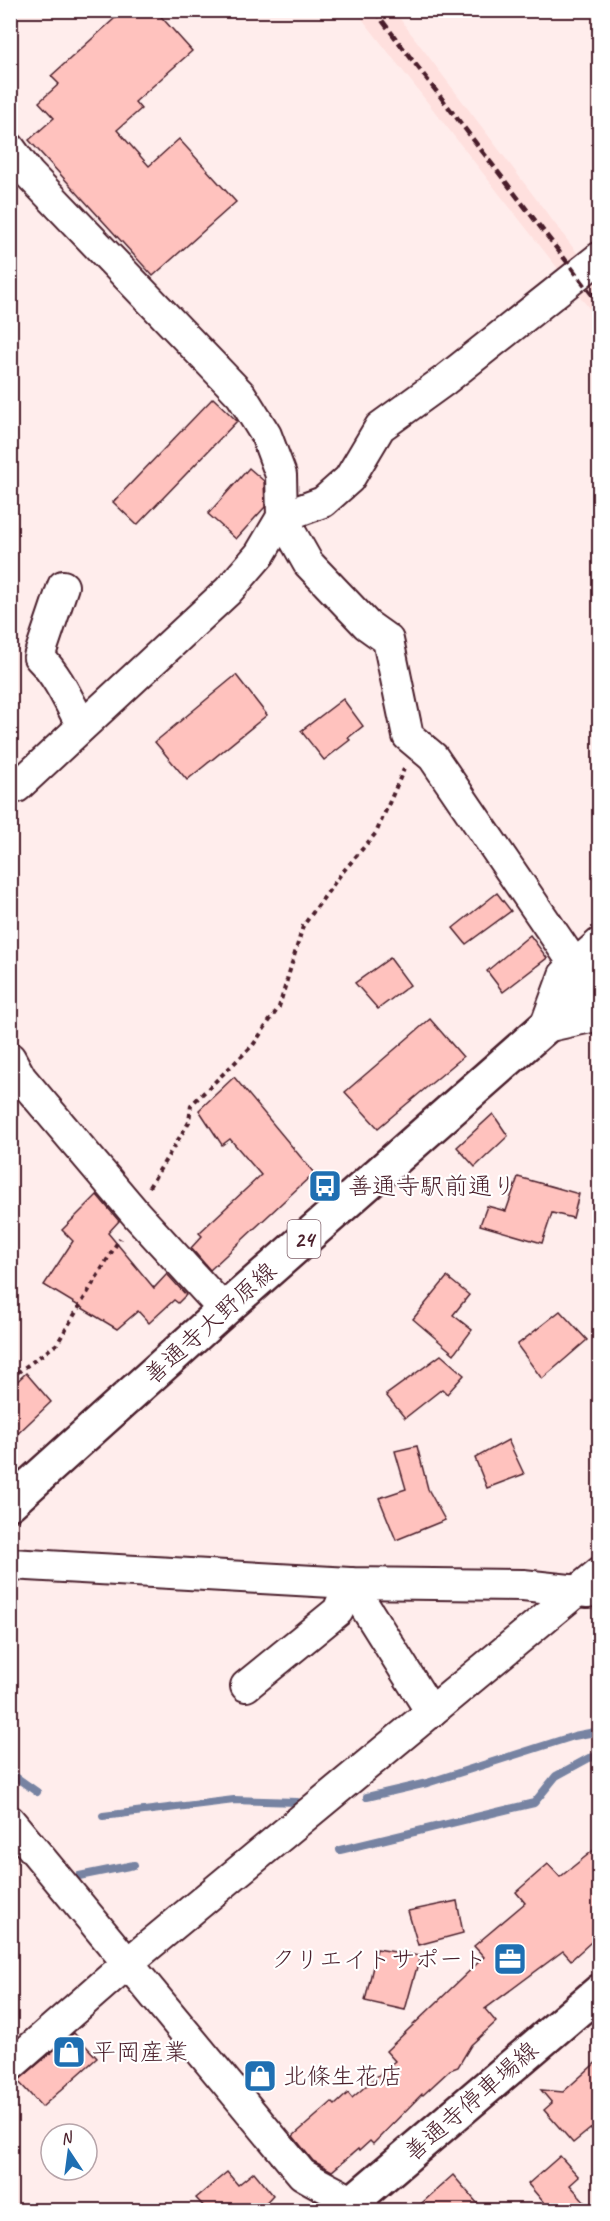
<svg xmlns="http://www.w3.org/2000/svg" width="610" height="2221" font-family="Caveat,'Klee One',sans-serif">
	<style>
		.built { fill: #ffe0de }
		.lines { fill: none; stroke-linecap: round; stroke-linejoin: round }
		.stream { stroke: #7783a2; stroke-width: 8 }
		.building { fill: #ffc2be; stroke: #4a1f2b; stroke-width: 1.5 }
		.minor-casing { stroke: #4a1f2b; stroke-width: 34 }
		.major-casing { stroke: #4a1f2b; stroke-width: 38 }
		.path { stroke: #4a1f2b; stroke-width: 4; stroke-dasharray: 4.5 4.5; stroke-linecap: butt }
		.minor { stroke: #fff; stroke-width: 30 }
		.major { stroke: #fff; stroke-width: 33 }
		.rail { stroke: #4a1f2b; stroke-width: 4.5; stroke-dasharray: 9 4.5; stroke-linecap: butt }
		.labels { text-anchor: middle; stroke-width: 4.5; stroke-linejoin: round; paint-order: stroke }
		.shield { fill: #fff; stroke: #80626b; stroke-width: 1.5 }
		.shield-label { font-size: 22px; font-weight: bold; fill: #4a1f2b }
		.poi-label { font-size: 24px; fill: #4a1f2b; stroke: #fff; text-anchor: start }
		.street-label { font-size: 24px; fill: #4a1f2b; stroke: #fff }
	</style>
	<rect width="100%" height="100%" fill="#ffedec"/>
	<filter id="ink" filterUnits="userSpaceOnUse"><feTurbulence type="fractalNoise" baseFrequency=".0167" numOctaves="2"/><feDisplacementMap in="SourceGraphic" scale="12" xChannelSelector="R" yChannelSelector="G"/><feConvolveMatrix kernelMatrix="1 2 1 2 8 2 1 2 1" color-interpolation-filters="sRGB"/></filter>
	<g filter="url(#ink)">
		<polygon class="built" points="356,11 394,11 599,282 599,321"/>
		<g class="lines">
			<g class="stream">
				<polyline points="10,1773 37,1792"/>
				<polyline points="367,1797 427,1783 574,1736 600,1731"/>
				<polyline points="103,1816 234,1800 297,1802"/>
				<polyline points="340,1850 534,1803 556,1776 589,1758 600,1756"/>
				<polyline points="79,1876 134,1865"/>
			</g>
		</g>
		<g class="building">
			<polygon points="124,10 155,10 192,51 135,102 141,109 117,130 149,166 179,139 236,202 153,276 29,140 54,118 39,102 59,84 51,76"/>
			<polygon points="213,398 237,421 137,525 113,502"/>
			<polygon points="249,468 264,481 265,507 236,539 208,514"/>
			<polygon points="236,675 267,715 187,780 155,742"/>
			<polygon points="343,699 363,726 348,738 350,740 324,760 301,731"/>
			<polygon points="497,893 511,911 466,944 453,928"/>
			<polygon points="530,935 547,958 503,992 487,971"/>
			<polygon points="390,958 410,985 378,1009 355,983"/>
			<polygon points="430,1019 463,1057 378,1128 345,1092"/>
			<polygon points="234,1077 314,1173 210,1270 191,1248 202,1236 199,1233 261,1175 230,1139 222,1145 199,1110"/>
			<polygon points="493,1114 508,1136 475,1167 457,1147"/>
			<polygon points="518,1177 579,1194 573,1218 552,1213 542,1243 480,1225 487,1206 506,1211"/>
			<polygon points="97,1195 119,1221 108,1233 154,1288 167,1274 186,1295 178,1303 174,1300 149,1323 138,1311 117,1329 44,1285 73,1241 62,1230"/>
			<polygon points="447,1277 469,1295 453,1315 472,1330 454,1354 413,1319"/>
			<polygon points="560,1311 587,1340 542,1379 517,1345"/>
			<polygon points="441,1355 464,1375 447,1394 442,1389 405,1418 386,1395"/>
			<polygon points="26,1373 51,1402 10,1441 10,1388"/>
			<polygon points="508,1440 524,1474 487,1488 475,1458"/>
			<polygon points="417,1446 428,1489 445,1520 396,1540 379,1498 406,1489 395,1451"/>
			<polygon points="600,1845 600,1934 571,1960 563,1951 485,2009 496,2022 471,2045 458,2067 450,2070 423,2095 422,2094 373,2144 370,2141 359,2151 358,2149 332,2171 313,2161 293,2136 332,2102 335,2105 348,2093 352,2098 395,2061 386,2051 484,1957 474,1946 525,1903 516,1892 548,1864 560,1877"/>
			<polygon points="457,1901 463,1933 418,1945 408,1911"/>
			<polygon points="377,1949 420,1956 405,2010 365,2001"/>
			<polygon points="74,2033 97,2058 42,2107 18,2081"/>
			<polygon points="600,2059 600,2121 573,2143 544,2110 552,2103 541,2090 563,2092"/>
			<polygon points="560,2156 579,2177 570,2185 593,2211 551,2211 528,2184"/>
			<polygon points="227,2172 238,2185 254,2172 273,2195 258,2211 208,2211 196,2198"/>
			<polygon points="453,2175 484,2211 413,2211"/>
		</g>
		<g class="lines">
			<g class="minor-casing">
				<g id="minor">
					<polyline points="10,148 29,174 241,395 266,435 281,475 282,517 308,563 367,625 388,640 408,736 433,757 575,965"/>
					<path d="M63 586 39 657C59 677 69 702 82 726"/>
					<polyline points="17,787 228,591 260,554 282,517 323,502 349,479 380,427 445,380 600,257"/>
					<polyline points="545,1027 564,975 600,943"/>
					<polyline points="545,1027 600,1015"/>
					<polyline points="10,1058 21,1078 136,1214 224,1310"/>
					<polyline points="10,1564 350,1583 523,1585 588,1592"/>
					<polyline points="350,1583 431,1712"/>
					<polyline points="246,1686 338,1611 350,1583"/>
					<path d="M10 1821 302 2174C323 2187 346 2196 365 2210"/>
					<polyline points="10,2066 129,1962 600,1572"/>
				</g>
			</g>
			<g class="major-casing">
				<g id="major">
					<polyline points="10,1503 224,1310 545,1027 600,976"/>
					<polyline points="343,2210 600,1991"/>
				</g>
			</g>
			<g class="path">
				<polyline points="149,1187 189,1122 191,1105 253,1045 279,1007 303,926 341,874 376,833 404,769"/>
				<polyline points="10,1378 57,1344 120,1238"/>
			</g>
			<use href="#minor" class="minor"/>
			<use href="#major" class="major"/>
			<polyline class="rail" points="374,10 600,305"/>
		</g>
	</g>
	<defs>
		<g id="bus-square" transform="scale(1.725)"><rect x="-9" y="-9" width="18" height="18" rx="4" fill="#1f6fb2" stroke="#fff"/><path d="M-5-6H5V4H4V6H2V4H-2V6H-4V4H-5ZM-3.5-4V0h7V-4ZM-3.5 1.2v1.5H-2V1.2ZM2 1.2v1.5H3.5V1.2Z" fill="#fff"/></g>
		<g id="office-square" transform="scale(1.725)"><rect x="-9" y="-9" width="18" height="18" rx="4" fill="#1f6fb2" stroke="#fff"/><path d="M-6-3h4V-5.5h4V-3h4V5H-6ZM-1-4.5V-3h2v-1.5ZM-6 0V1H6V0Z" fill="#fff"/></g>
		<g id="shop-square" transform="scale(1.725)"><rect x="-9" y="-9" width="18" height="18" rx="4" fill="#1f6fb2" stroke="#fff"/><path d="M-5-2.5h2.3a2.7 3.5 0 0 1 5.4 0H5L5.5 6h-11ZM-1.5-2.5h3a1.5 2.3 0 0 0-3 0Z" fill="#fff"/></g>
	</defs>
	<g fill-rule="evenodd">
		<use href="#bus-square" x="325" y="1186"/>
		<use href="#office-square" x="510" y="1959"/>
		<use href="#shop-square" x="69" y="2052"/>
		<use href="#shop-square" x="260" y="2076"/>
	</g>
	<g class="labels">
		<rect class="shield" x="287.5" y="1220" width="33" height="38" rx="4.5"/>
		<g class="shield-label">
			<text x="304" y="1247">24</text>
		</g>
		<g class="poi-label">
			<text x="348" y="1194">善通寺駅前通り</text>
			<text x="487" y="1967" text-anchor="end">クリエイトサポート</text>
			<text x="92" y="2060">平岡産業</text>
			<text x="283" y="2084">北條生花店</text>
		</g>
		<g class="street-label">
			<text transform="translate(210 1323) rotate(-42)" y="8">善通寺大野原線</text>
			<text transform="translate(471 2101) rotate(-41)" y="8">善通寺停車場線</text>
		</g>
	</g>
	<rect width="610" height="2221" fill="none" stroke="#fff" stroke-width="36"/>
	<rect x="18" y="18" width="574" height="2185" fill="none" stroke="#4a1f2b" stroke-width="2" filter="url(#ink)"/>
	<g transform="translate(69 2152) rotate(347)"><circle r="28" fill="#ffffff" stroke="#b7a5aa" stroke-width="1.5"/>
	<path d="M0-4.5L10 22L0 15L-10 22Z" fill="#1f6fb2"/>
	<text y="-9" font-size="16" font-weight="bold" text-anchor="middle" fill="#4a1f2b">N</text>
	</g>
</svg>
